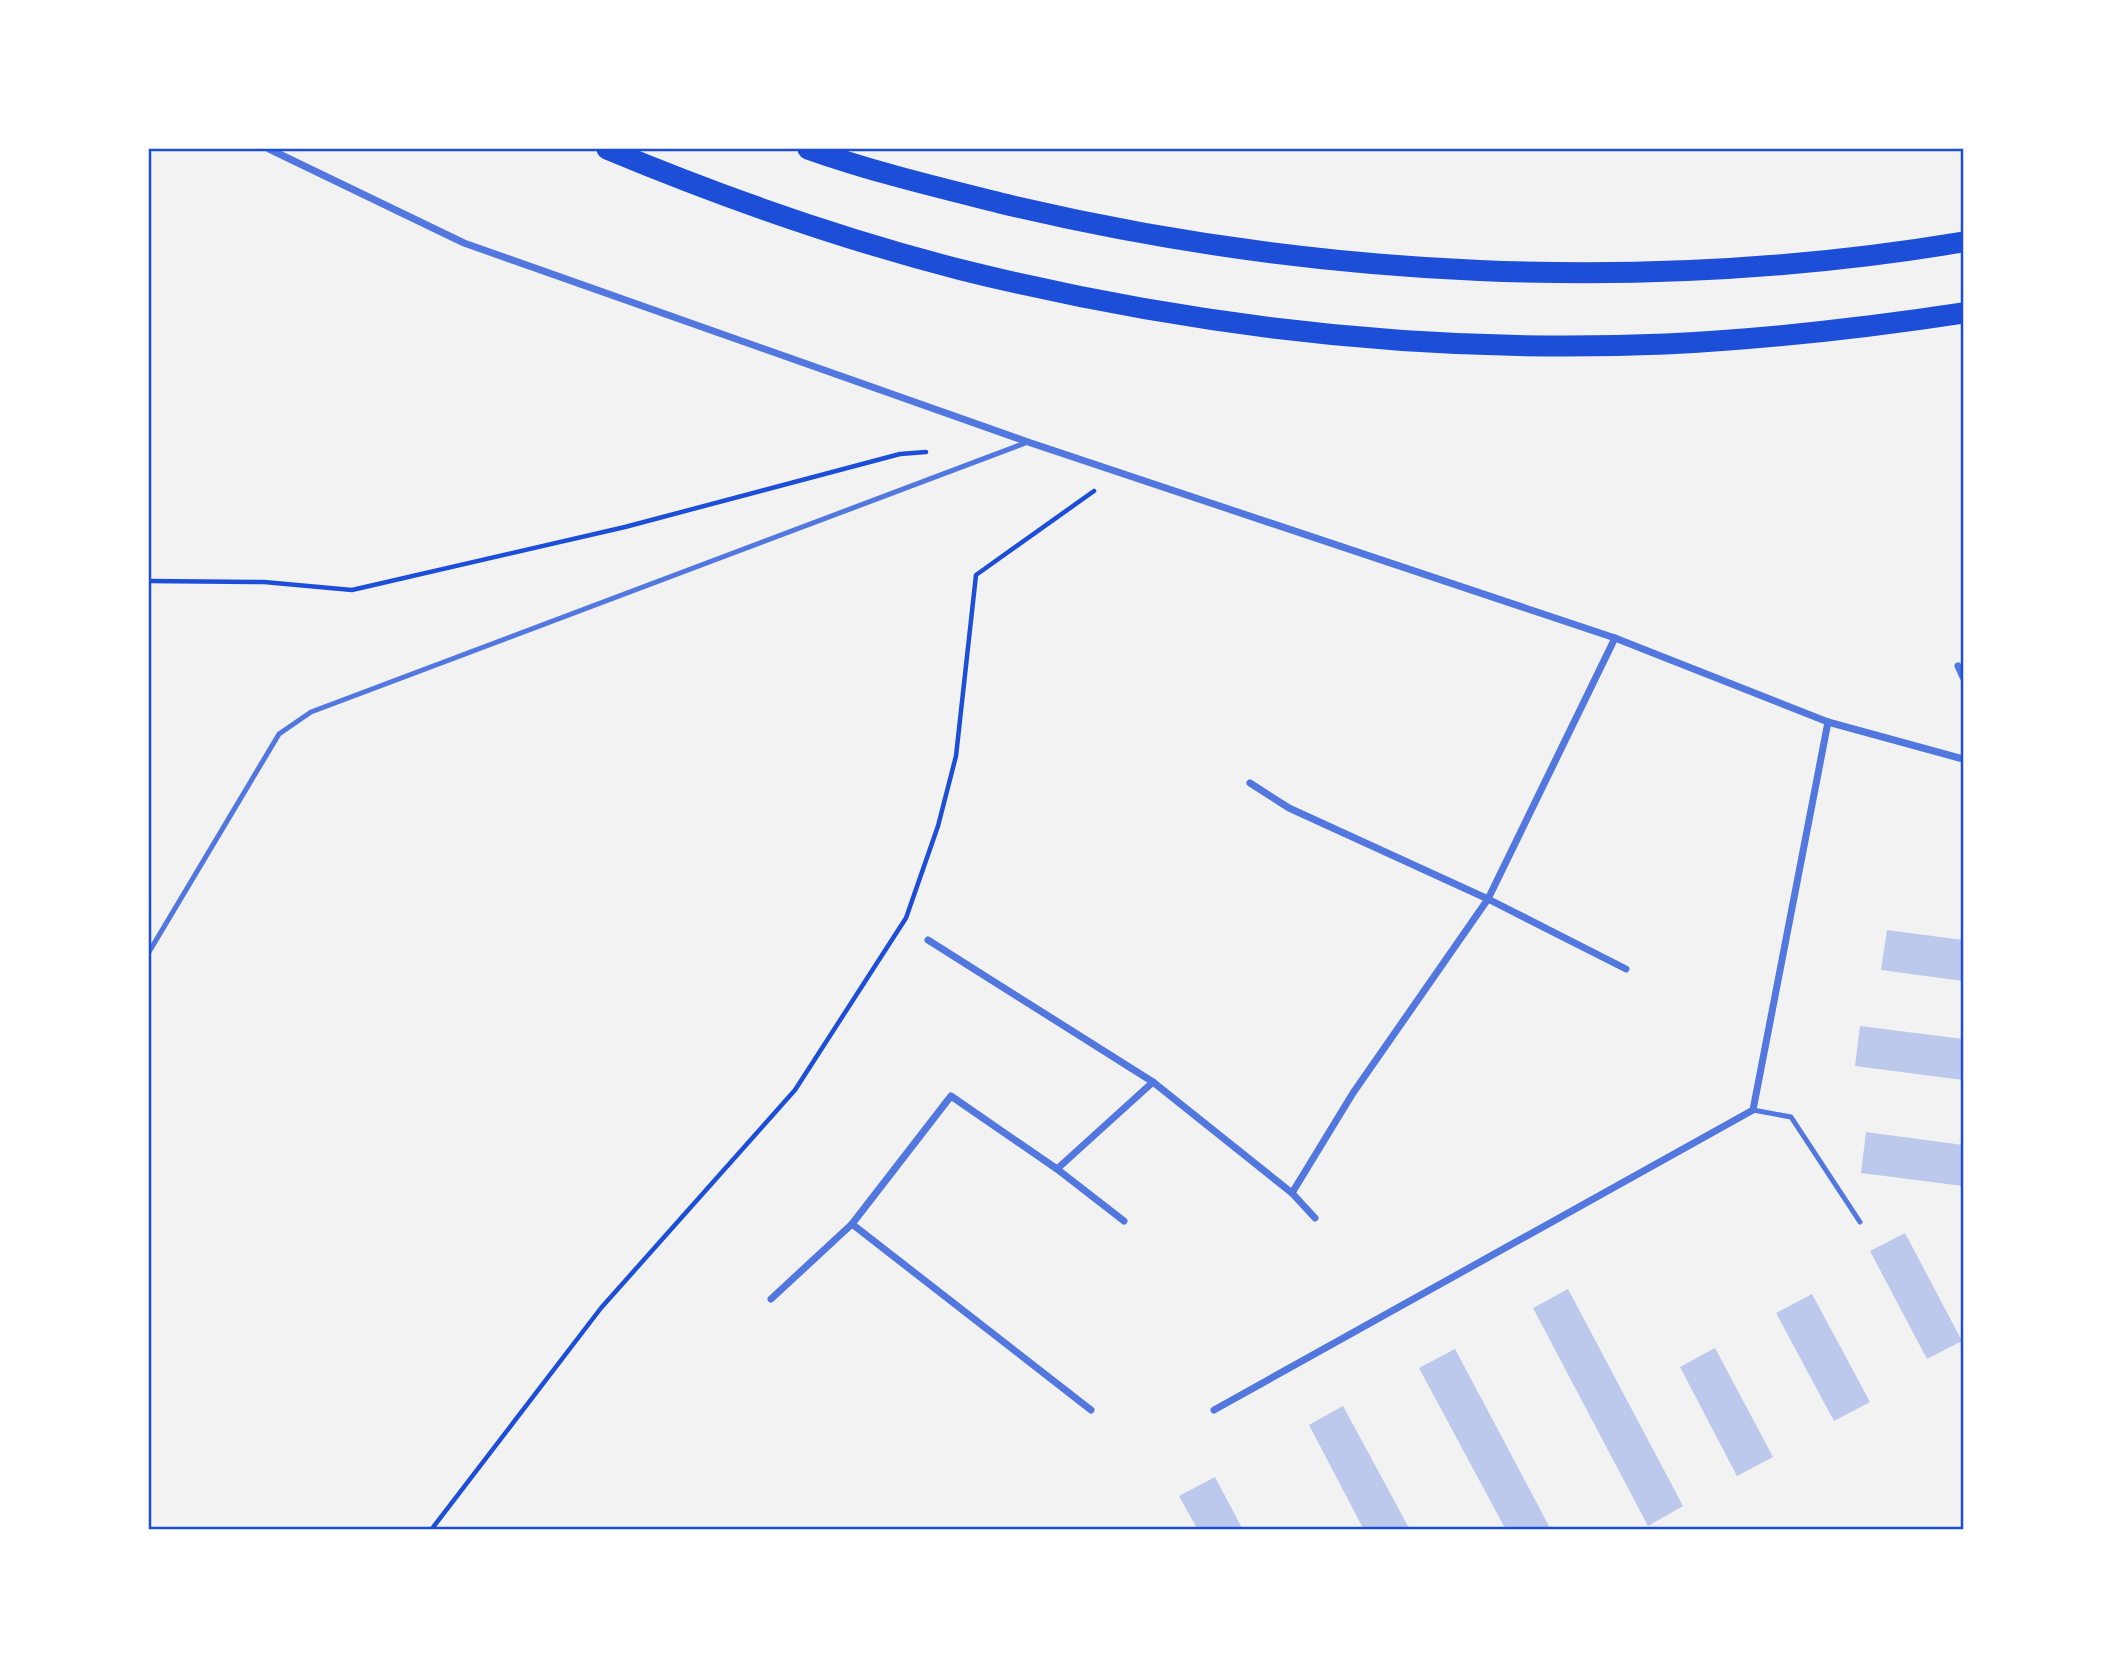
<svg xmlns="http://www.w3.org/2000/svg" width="2112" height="1679" font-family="Barlow,sans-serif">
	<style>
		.building { fill: #bdc9ec }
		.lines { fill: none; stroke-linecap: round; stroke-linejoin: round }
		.path { stroke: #1d4ed8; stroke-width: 4.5 }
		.service { stroke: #5277de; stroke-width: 5 }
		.minor { stroke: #5277de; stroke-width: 7 }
		.motorway { stroke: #1d4ed8; stroke-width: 21 }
		.neatline { fill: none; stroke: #1d4ed8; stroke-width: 2.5 }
	</style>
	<rect width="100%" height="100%" fill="#f2f2f2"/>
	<g class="building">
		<polygon points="1887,930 1963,940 1963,981 1881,970"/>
		<polygon points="1860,1026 1963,1039 1963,1080 1855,1066"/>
		<polygon points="1866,1132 1963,1145 1963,1186 1861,1173"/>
		<polygon points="1905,1233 1962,1341 1927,1359 1870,1251"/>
		<polygon points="1568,1289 1683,1506 1648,1526 1533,1308"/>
		<polygon points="1812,1294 1870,1402 1834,1421 1776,1313"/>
		<polygon points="1715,1348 1773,1457 1737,1476 1680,1367"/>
		<polygon points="1455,1349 1513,1458 1551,1530 1506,1530 1419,1368"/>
		<polygon points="1343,1406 1402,1515 1410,1530 1364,1530 1309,1425"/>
		<polygon points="1215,1477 1243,1530 1198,1530 1179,1496"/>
	</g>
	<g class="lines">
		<g class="path">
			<polyline points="149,581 264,582 352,590 625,527 900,454 926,452"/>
			<polyline points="431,1530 601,1308 795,1090 906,918 938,826 956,756 976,575 1094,491"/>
		</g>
		<g class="service">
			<polyline points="149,952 279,734 311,712 1028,442"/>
			<polyline points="1753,1110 1791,1117 1860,1222"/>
		</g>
		<g class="minor">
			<polyline points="269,149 464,243 1028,442 1615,638 1828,722 1963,759"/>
			<polyline points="1958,666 1963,677"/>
			<polyline points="1250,783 1289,808 1488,899 1626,969"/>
			<polyline points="928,940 1153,1082 1292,1193 1315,1218"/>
			<polyline points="1057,1169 1153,1082"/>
			<polyline points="1292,1193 1353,1093 1488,899 1615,638"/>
			<polyline points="852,1224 1091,1410"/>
			<polyline points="771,1299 852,1224 951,1096 1057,1169 1124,1221"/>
			<polyline points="1214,1410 1753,1110 1828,722"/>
		</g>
		<g class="motorway">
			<path d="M607 149C722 197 841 239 962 270 1191 327 1430 354 1666 344 1765 339 1865 328 1963 313"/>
			<path d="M808 149C870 171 936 187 1000 203 1312 278 1646 295 1963 242"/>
		</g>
	</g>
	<rect width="2112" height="1679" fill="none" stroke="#ffffff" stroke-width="301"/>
	<rect x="150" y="150" width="1812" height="1378" class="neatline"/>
</svg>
